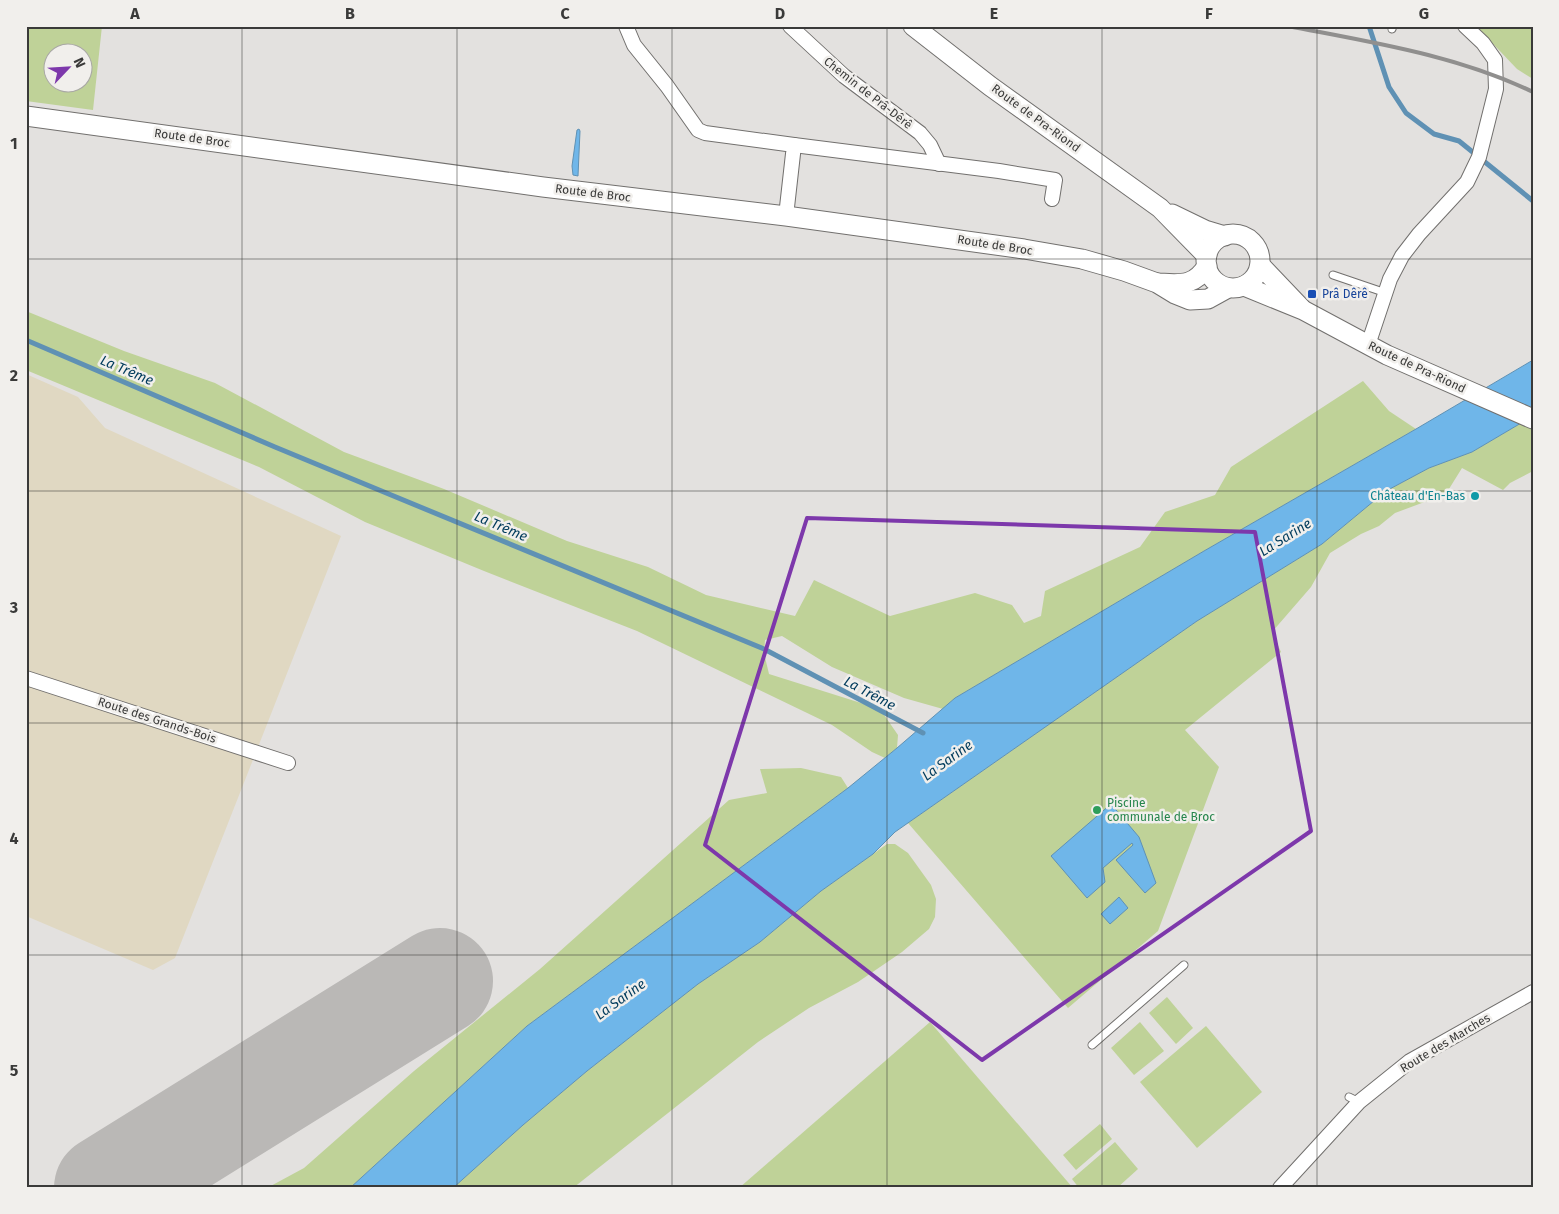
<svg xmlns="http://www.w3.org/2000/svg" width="1559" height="1214" font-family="'Fira Sans',sans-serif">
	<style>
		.industrial { fill: #e0d8c2 }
		.green { fill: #bfd298; fill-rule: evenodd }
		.water { fill: #6fb6e9; stroke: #5f91b4 }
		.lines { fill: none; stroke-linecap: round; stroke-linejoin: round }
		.stream { stroke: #5f91b4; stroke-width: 5 }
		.runway { stroke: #bab8b6; stroke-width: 106 }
		.lane-casing { stroke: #72706e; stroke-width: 9 }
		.street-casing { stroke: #72706e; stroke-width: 16 }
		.secondary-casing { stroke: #72706e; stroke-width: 21 }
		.lane { stroke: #fff; stroke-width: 7 }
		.street { stroke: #fff; stroke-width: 14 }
		.secondary { stroke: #fff; stroke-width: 19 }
		.rail { stroke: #908f8e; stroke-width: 4 }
		.marked { fill: none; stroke: #7d38ab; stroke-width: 4; stroke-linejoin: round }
		.grid { fill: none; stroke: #3a3a39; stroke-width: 1; stroke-opacity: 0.55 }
		.transit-dot { fill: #1a4fb4; stroke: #f1efec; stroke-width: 2 }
		.culture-dot { fill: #0f9aa8; stroke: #f1efec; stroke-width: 2 }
		.leisure-dot { fill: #2e9e5b; stroke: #f1efec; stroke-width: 2 }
		.labels { text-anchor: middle; stroke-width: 5; stroke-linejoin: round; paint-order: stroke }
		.street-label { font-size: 12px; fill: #3a3a39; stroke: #f1efec }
		.transit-label { font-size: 12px; fill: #164399; stroke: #f1efec; text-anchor: start }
		.culture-label { font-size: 12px; fill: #0d838f; stroke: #f1efec; text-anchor: end }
		.leisure-label { font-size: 12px; fill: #27864d; stroke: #f1efec; text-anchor: start }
		.water-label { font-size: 14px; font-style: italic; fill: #003b5c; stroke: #f1efec }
		.neatline { fill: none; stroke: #3a3a39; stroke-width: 2 }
		.grid-label { font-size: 16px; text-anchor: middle; font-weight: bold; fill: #3a3a39 }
	</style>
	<rect width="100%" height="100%" fill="#e3e1df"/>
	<polygon class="industrial" points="26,374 78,397 105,428 341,536 175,958 153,970 26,916"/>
	<g class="green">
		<path d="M26 26H102L93 110 26 101ZM52 52H82V82H52Z"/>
		<polygon points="1476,26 1533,26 1533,79 1517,69"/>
		<polygon points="26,311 124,351 215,383 344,452 444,489 567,541 648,567 706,595 795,616 814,580 890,616 975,593 1012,605 1024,623 1041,616 1045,591 1140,547 1165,512 1215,495 1231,467 1363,381 1389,411 1416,429 1204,551 955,698 943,709 904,698 832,667 782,636 765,640 764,653 769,674 880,709 898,735 897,748 885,758 872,752 832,725 637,631 484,571 365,522 259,467 26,370"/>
		<polygon points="1533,416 1533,471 1510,483 1503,490 1462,468 1444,497 1438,497 1395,513 1379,526 1361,534 1330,553 1311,587 1272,632 1281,652 1185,730 1219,767 1158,931 1068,1008 908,823 1197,621 1322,544 1386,491 1429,468 1472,452"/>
		<polygon points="801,768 841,777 848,788 527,1026 350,1188 267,1188 304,1168 414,1071 540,969 729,800 767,793 760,769"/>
		<polygon points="887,844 895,844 908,853 931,885 936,899 935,917 929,929 902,952 858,982 809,1008 758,1042 573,1188 453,1188 523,1125 587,1071 698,984 760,942 821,891"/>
		<polygon points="1167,997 1193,1028 1176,1044 1149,1013"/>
		<polygon points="930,1022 1073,1188 739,1188"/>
		<polygon points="1140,1022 1164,1051 1134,1075 1111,1048"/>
		<polygon points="1206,1026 1262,1092 1197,1148 1140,1082"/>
		<polygon points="1100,1124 1112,1139 1076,1170 1063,1155"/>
		<polygon points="1115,1142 1138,1169 1117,1188 1079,1188 1072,1179"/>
	</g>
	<g class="water">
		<polygon points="579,129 580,131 578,176 573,175 572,166 577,130"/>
		<polygon points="1533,360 1533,416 1472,452 1429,468 1386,491 1322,544 1197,621 895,832 873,854 821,891 760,942 698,984 587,1071 523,1125 453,1188 350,1188 527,1026 848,788 897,748 955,698 1204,551 1416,429"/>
		<polygon points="1111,804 1139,837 1156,883 1145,893 1116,860 1133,845 1132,843 1103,868 1105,882 1087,898 1051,856"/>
		<polygon points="1119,897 1128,908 1110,924 1101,914"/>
	</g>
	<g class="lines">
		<g class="stream">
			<polyline points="1369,26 1389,87 1406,113 1434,134 1459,141 1533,201"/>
			<polyline points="26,340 275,447 764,649 923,733"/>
		</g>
		<polyline class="runway" points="107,1188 440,981"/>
		<g class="lane-casing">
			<g id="lane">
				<polyline points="1392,29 1393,26"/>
				<polyline points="1333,275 1386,293"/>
				<polyline points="1092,1045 1184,965"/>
				<polyline points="1349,1097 1359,1102"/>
			</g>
		</g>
		<g class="street-casing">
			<g id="street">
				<polyline points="626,26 634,45 667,86 698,130 705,133 794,145 786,216"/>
				<polyline points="790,26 844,76 920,133 930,145 939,164"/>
				<polyline points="794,145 999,171 1055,180 1052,199"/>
				<polyline points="1368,345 1390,279 1402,256 1419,234 1467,182 1479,157 1496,89 1495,60 1483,43 1465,26"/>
				<polyline points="26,678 288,763"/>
				<polyline points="1280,1188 1359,1102 1410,1061 1533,992"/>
			</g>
		</g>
		<g class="secondary-casing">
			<g id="secondary">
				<polyline points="913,26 990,86 1160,208 1207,256"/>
				<polyline points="26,116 543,187 786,216 1024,249 1082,259 1124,271 1157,283 1175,294 1190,300 1208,299 1228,288"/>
				<polyline points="1172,214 1205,230 1225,236"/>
				<circle cx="1233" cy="261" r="27"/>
				<polyline points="1260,265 1301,308"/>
				<path d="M1158 283C1180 284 1194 287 1207 266"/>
				<polyline points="1244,286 1303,310 1387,355 1533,419"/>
			</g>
		</g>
		<use href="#lane" class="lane"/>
		<use href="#street" class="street"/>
		<use href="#secondary" class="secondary"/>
		<path class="rail" d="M1288 26C1370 42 1456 55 1533 92"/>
	</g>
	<path class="marked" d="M807 518 1255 532 1311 831 982 1060 705 845Z"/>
	<path class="grid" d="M242 26V1188M457 26V1188M672 26V1188M887 26V1188M1102 26V1188M1317 26V1188M26 259H1533M26 491H1533M26 723H1533M26 955H1533"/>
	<rect class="transit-dot" x="1307" y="289" width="10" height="10" rx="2.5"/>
	<circle class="culture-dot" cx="1475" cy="496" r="5"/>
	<circle class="leisure-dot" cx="1097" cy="810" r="5"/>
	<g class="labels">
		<g class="street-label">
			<text transform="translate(868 93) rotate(38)" y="4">Chemin de Prâ-Dêrê</text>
			<text transform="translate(1036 118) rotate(36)" y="4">Route de Pra-Riond</text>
			<text transform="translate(192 138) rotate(8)" y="4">Route de Broc</text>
			<text transform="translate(593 193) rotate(7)" y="4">Route de Broc</text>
			<text transform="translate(995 245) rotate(9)" y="4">Route de Broc</text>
			<text transform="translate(1417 367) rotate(25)" y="4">Route de Pra-Riond</text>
			<text transform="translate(157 720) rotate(18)" y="4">Route des Grands-Bois</text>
			<text transform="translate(1445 1043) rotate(-31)" y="4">Route des Marches</text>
		</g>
		<g class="transit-label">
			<text x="1322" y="298">Prâ Dêrê</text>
		</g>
		<g class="culture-label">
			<text x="1465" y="500">Château d'En-Bas</text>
		</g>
		<g class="leisure-label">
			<text x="1107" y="807">Piscine<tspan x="1107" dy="14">communale de Broc</tspan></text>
		</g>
		<g class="water-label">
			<text transform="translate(127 370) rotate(23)" y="5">La Trême</text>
			<text transform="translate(501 526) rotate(23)" y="5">La Trême</text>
			<text transform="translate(1285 537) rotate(-32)" y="5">La Sarine</text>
			<text transform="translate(870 693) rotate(28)" y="5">La Trême</text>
			<text transform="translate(947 760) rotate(-36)" y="5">La Sarine</text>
			<text transform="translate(620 999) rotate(-36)" y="5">La Sarine</text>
		</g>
	</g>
	<rect width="1559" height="1214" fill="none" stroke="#f1efec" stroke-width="55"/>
	<g transform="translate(68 68) rotate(65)"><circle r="24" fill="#f1efec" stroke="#a8a7a4"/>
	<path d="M0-4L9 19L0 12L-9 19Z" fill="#7d38ab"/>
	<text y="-8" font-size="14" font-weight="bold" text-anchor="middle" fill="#3a3a39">N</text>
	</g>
	<rect x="28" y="28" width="1504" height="1158" class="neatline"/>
	<g class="grid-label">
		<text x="135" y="19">A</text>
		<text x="350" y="19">B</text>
		<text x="565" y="19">C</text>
		<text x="780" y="19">D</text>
		<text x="994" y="19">E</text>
		<text x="1209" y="19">F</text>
		<text x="1424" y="19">G</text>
		<text x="14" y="149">1</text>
		<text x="14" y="381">2</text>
		<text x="14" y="613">3</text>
		<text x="14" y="844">4</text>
		<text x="14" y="1076">5</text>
	</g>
</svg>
